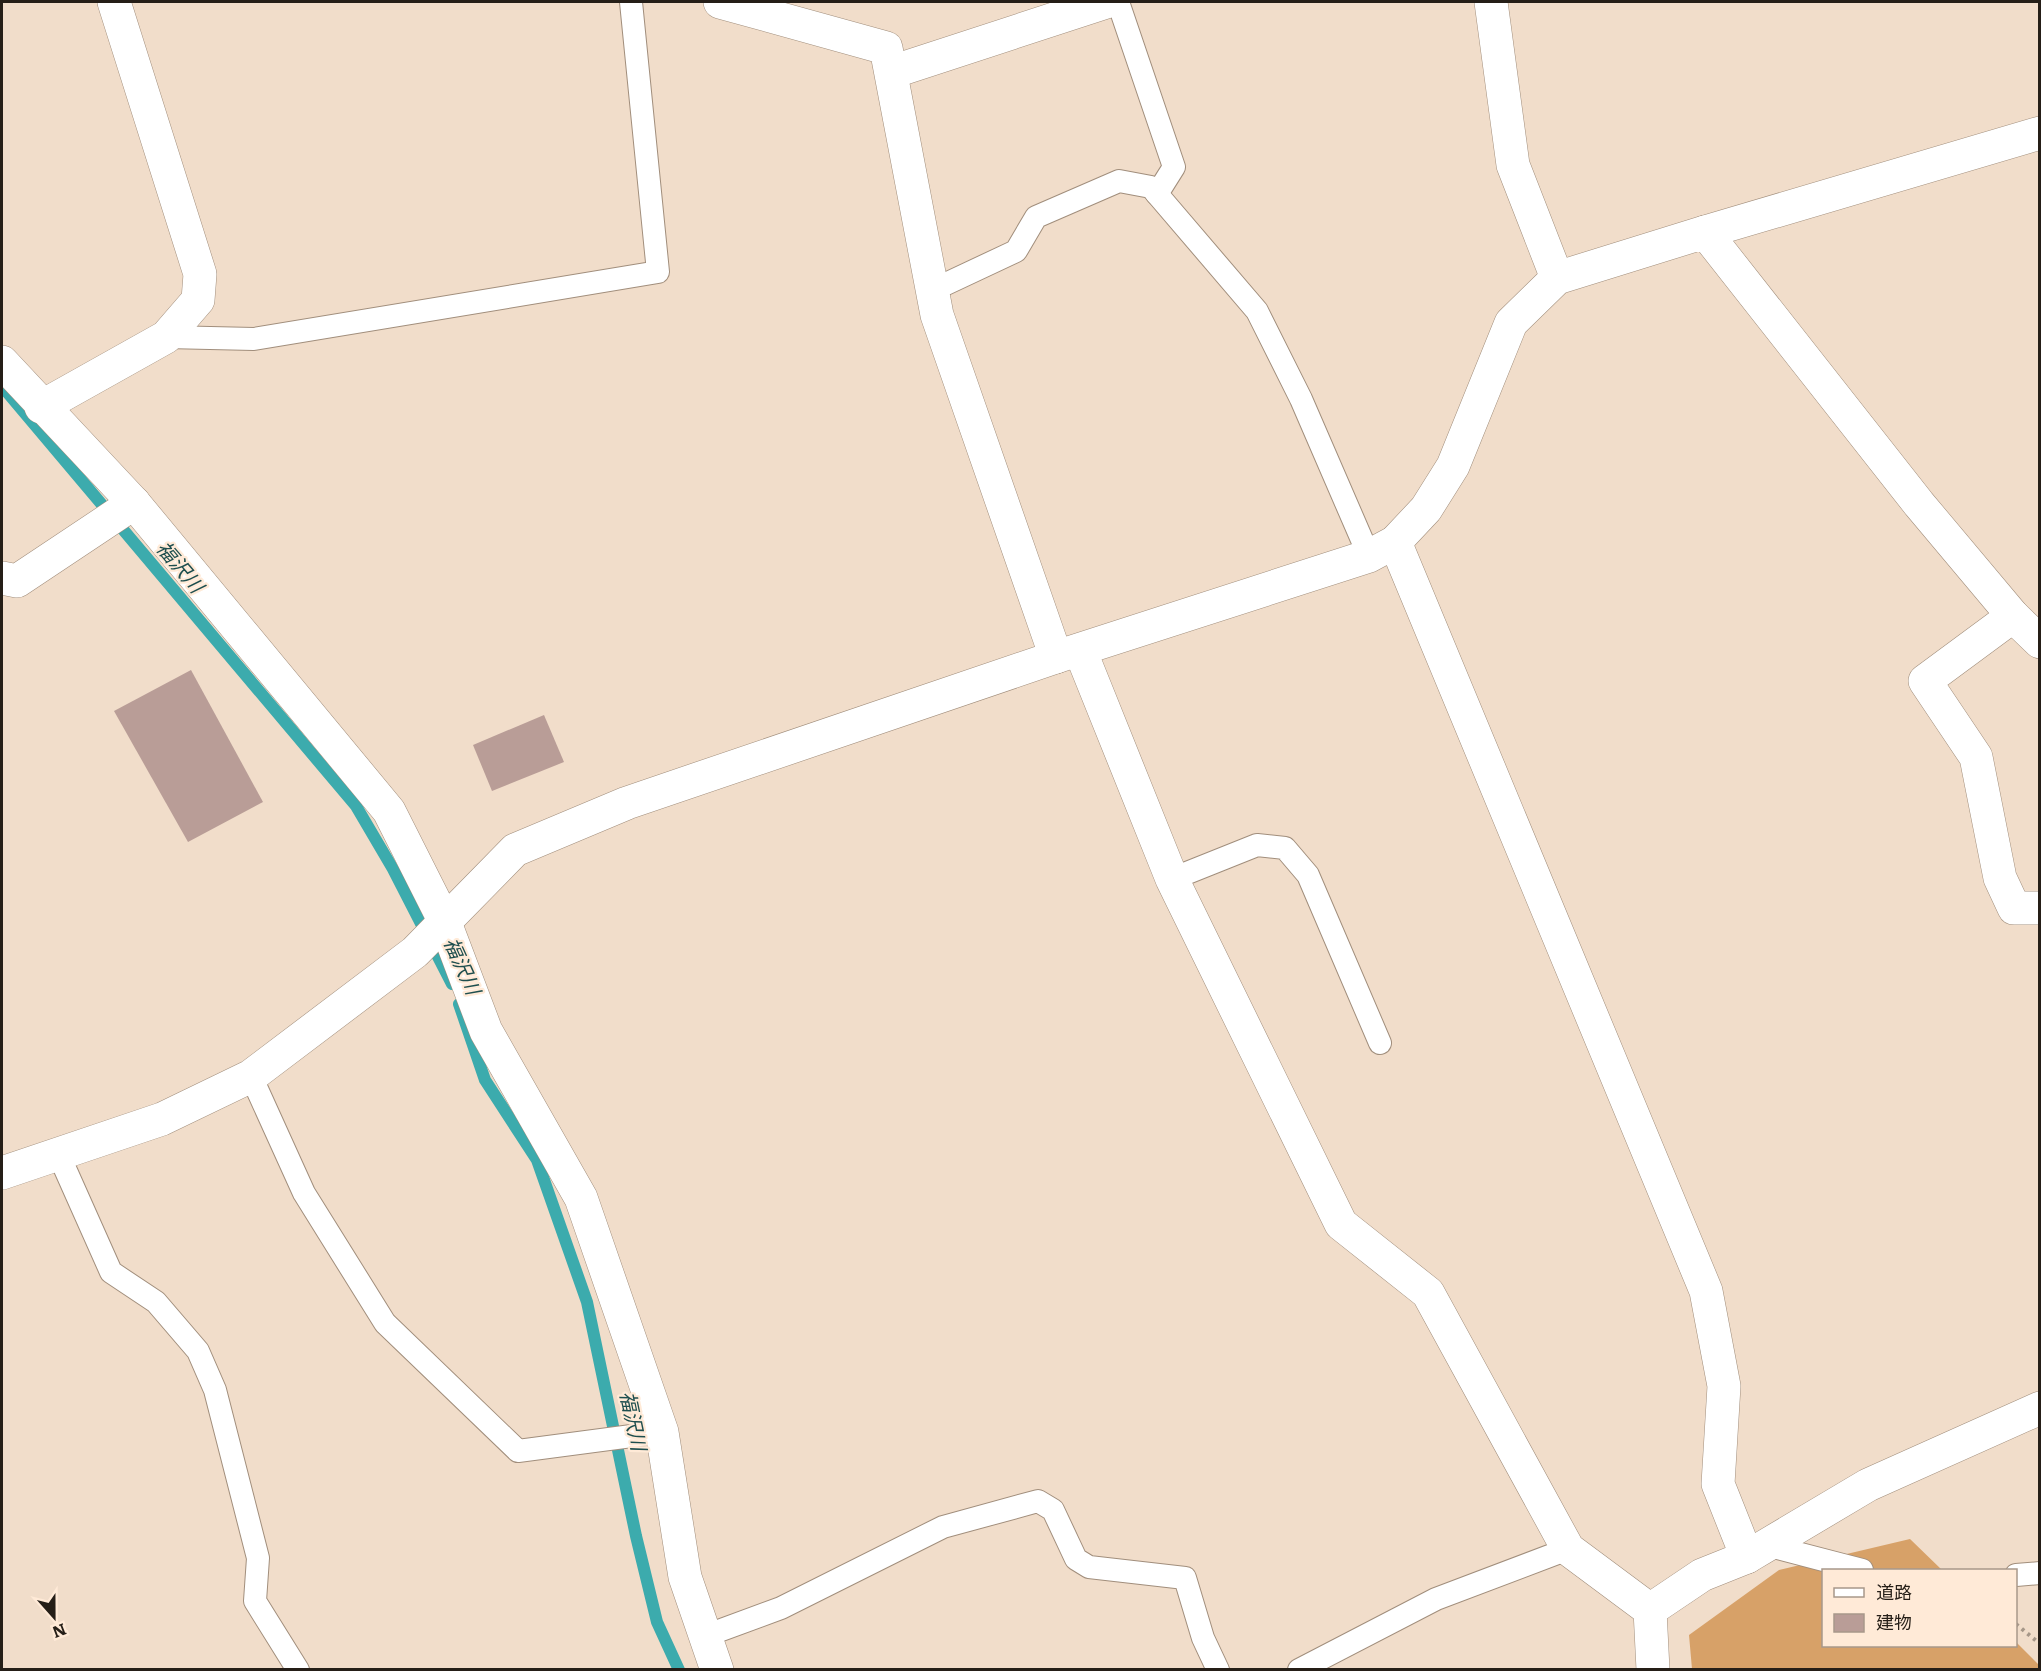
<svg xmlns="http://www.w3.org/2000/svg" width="2041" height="1671" font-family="Literata,'Noto Sans JP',serif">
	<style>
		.forest { fill: #d7a168 }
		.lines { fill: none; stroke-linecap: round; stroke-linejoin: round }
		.stream { stroke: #3cabad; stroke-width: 12 }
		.building { fill: #b99d97 }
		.lane-casing { stroke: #a18e7c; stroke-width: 24 }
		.street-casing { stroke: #a18e7c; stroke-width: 34 }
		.secondary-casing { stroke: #a18e7c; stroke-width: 34 }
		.path { stroke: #a69788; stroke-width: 4; stroke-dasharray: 3 4.5; stroke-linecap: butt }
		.lane { stroke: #fff; stroke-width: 22 }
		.street { stroke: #fff; stroke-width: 33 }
		.secondary { stroke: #fff; stroke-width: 33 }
		.labels { text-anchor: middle; stroke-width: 4.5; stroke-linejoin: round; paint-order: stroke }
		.water-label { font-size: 20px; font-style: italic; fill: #1e4e4e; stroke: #ffead7 }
	</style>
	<rect width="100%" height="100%" fill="#f1ddca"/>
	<polygon class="forest" points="1910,1539 1942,1570 1824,1570 1824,1646 2016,1646 2016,1642 2039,1665 2039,1669 1692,1669 1689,1635 1779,1570"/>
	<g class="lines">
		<g class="stream">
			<polyline points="2,386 356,806 393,869 452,984"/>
			<polyline points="459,1004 485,1080 537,1160 587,1302 636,1536 657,1622 679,1670"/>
		</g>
	</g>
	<g class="building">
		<polygon points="191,670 263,802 188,842 114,711"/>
		<polygon points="544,715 564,762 492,791 473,745"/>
	</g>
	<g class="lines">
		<g class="lane-casing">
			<g id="lane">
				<polyline points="1118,2 1174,167 1157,194"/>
				<polyline points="933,290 1016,251 1036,217 1119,181 1151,187 1257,311 1301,399 1369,556"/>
				<polyline points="166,337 254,339 658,272 631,2"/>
				<polyline points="1172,879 1257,845 1285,848 1308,875 1380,1043"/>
				<polyline points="251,1076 304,1193 385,1323 518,1451 662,1432"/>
				<polyline points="58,1153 111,1272 156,1302 198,1351 215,1390 258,1558 255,1601 298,1670"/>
				<polyline points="1766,1545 1862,1570"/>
				<polyline points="2016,1575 2040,1573"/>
				<polyline points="705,1636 781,1608 943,1527 1038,1501 1053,1510 1076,1559 1089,1567 1185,1578 1203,1638 1218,1670"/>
				<polyline points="1299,1670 1436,1599 1568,1549"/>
			</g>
		</g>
		<g class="street-casing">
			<g id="street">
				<polyline points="720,2 886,48 937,315 1056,657"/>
				<polyline points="1491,2 1513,165 1557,278"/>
				<polyline points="892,72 1106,2"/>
				<polyline points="2,362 134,503 389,811 444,920 486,1031 581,1198 662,1432 685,1577 717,1670"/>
				<polyline points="41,407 166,337 198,300 200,274 114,2"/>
				<polyline points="1395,542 1706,1291 1724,1386 1718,1484 1747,1557"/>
				<polyline points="2,578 17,581 134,503"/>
				<polyline points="2013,616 1925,681 1976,757 2000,878 2014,908 2040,908"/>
				<polyline points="1080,650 1172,879 1341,1224 1428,1293 1568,1549 1650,1610"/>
				<polyline points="2,1173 162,1119 251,1076 415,952 515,850 627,803 1056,657 1369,556 1395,542 1426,509 1453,466 1511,323 1557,278 1705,232 1919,504 2013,616 2040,642"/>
				<polyline points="1650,1610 1702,1575 1747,1557 1868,1485 2040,1408"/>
				<polyline points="1650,1610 1653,1670"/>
			</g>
		</g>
		<g class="secondary-casing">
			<polyline id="secondary" points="1705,232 2040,133"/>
		</g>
		<polyline class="path" points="2016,1624 2040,1644"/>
		<use href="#lane" class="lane"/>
		<use href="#street" class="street"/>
		<use href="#secondary" class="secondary"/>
	</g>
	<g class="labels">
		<g class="water-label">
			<text transform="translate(180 567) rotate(50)" y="7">福沢川</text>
			<text transform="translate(462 966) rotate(66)" y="7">福沢川</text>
			<text transform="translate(633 1421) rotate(78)" y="7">福沢川</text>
		</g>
	</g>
	<rect width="2041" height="1671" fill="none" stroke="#251e17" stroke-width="6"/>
	<rect x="1822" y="1569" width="195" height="78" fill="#ffead7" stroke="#a8988a" stroke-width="1.5"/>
	<rect x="1834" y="1588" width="30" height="9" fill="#ffffff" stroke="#a8988a" stroke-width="1.5"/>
	<text x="1876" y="1599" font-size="18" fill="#251e17">道路</text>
	<rect x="1834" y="1614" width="30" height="18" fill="#b99d97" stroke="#a8988a" stroke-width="1.5"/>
	<text x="1876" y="1629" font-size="18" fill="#251e17">建物</text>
	<g transform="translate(54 1617) rotate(159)" stroke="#ffead7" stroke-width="4.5" paint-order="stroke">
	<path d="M0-4.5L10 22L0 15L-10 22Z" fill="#251e17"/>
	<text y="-9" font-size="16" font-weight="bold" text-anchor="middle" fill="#251e17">N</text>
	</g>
</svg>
